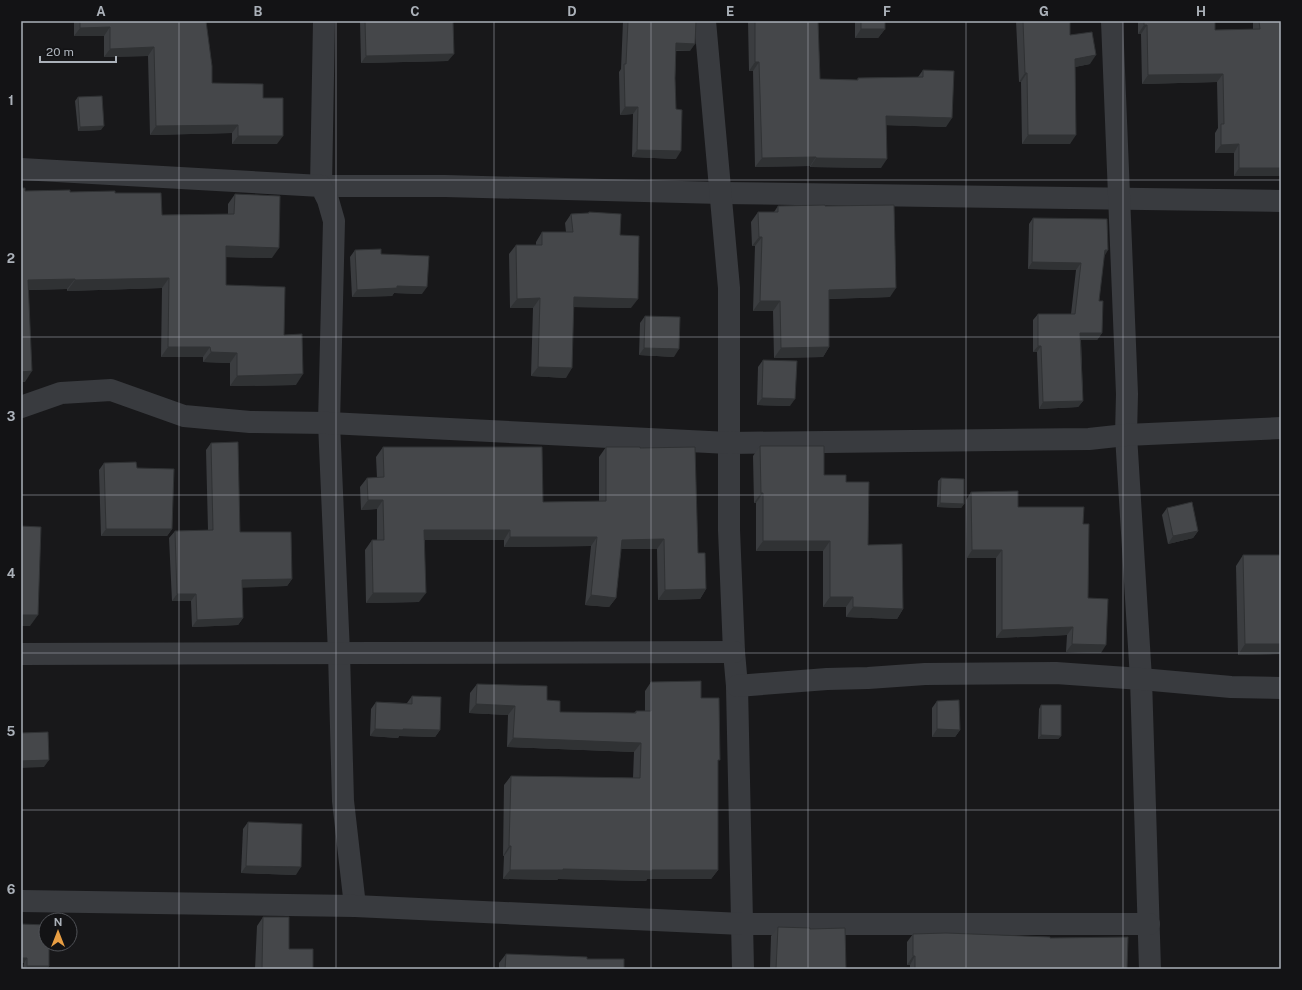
<svg xmlns="http://www.w3.org/2000/svg" width="1302" height="990" font-family="'Public Sans',sans-serif">
	<style>
		.lines { fill: none; stroke-linecap: round; stroke-linejoin: round }
		.street { stroke: #393b3f; stroke-width: 22 }
		.wall { fill: #3b3d40 }
		.shaded-wall { fill: #303234 }
		.building { fill: #45474a; stroke: #303234 }
		.grid { fill: none; stroke: #abb1b9; stroke-width: 1; stroke-opacity: 0.55 }
		.neatline { fill: none; stroke: #abb1b9; stroke-width: 1.5 }
		.grid-label { font-size: 13px; text-anchor: middle; font-weight: bold; fill: #abb1b9 }
	</style>
	<rect width="100%" height="100%" fill="#18181a"/>
	<g class="lines">
		<g class="street">
			<polyline points="324,21 321,186 445,186 721,193 1281,201"/>
			<polyline points="705,21 729,288 729,530 734,652 737,686 743,969"/>
			<polyline points="1112,21 1127,394 1126,435 1141,679 1150,969"/>
			<polyline points="21,169 321,186 328,200 334,221 329,423 339,653 343,801 355,906"/>
			<polyline points="21,407 61,393 111,390 184,416 250,422 329,423 729,443 1089,439 1126,435 1281,428"/>
			<polyline points="21,654 734,652"/>
			<polyline points="737,686 827,679 868,678 925,674 1056,673 1141,679 1231,687 1281,688"/>
			<polyline points="21,901 355,906 742,924 1149,924"/>
		</g>
	</g>
	<g class="wall">
		<polygon points="74,21 206,21 212,83 263,98 277,144 232,144 232,133 150,135 148,56 104,57 104,36 74,36"/>
		<polygon points="360,21 453,21 448,61 361,63"/>
		<polygon points="623,21 696,21 690,51 676,51 675,78 676,159 632,157 633,114 620,115 619,72 621,69"/>
		<polygon points="748,21 818,21 820,79 857,80 858,78 918,77 923,70 946,127 886,125 881,168 810,167 810,166 755,167 753,71 749,71"/>
		<polygon points="855,21 885,21 885,29 878,38 855,38"/>
		<polygon points="1016,21 1070,21 1070,35 1090,64 1075,67 1070,144 1022,144 1021,82 1019,82"/>
		<polygon points="1138,21 1215,21 1215,30 1253,29 1253,21 1281,21 1281,176 1234,176 1234,153 1215,153 1215,133 1218,128 1217,82 1142,84 1141,34 1138,34"/>
		<polygon points="78,97 101,130 78,131 75,101"/>
		<polygon points="25,191 115,193 162,215 228,214 228,204 235,194 272,258 226,257 226,285 284,335 296,385 230,386 230,363 203,362 203,357 161,357 162,288 67,291 67,289 29,290 25,382"/>
		<polygon points="778,206 825,206 890,297 829,299 829,347 823,357 774,358 773,311 753,311 755,246 752,246 751,222 758,212 774,212"/>
		<polygon points="589,212 620,235 631,308 574,307 566,378 531,376 533,308 510,308 509,254 516,245 536,245 536,242 542,232 566,232 565,223 571,214 588,213"/>
		<polygon points="1033,218 1104,256 1099,301 1102,333 1097,340 1081,340 1083,401 1078,407 1039,409 1037,352 1033,352 1033,320 1038,314 1071,314 1076,270 1028,269 1029,224"/>
		<polygon points="355,250 381,254 422,294 394,293 392,296 352,297 350,257"/>
		<polygon points="645,316 674,357 639,355 640,323"/>
		<polygon points="763,360 790,406 757,405 758,367"/>
		<polygon points="211,443 240,532 292,579 287,586 242,587 243,618 238,625 192,627 191,601 172,601 169,538 175,531 208,530 206,450"/>
		<polygon points="760,446 824,475 846,482 868,545 903,609 897,619 846,617 846,607 823,607 823,551 756,551 756,503 754,503 753,456"/>
		<polygon points="383,447 543,502 599,502 599,457 606,447 640,448 698,553 706,589 700,599 658,600 657,549 621,549 616,598 609,607 585,605 591,546 504,547 504,540 425,540 419,602 366,603 365,550 372,540 377,540 377,509 361,510 360,487 367,478 377,478 376,457"/>
		<polygon points="104,463 137,468 172,529 167,536 101,536 99,470"/>
		<polygon points="941,478 964,504 961,508 937,507 938,481"/>
		<polygon points="971,492 1018,507 1083,524 1088,598 1101,653 1066,652 1067,635 996,638 996,558 967,558 966,500"/>
		<polygon points="1167,508 1198,531 1193,538 1168,544 1162,515"/>
		<polygon points="1243,555 1281,654 1238,655 1236,566"/>
		<polygon points="651,682 701,698 718,762 718,870 711,879 647,879 646,881 558,879 557,880 503,879 504,856 503,856 504,785 511,776 633,778 634,752 507,747 508,715 469,713 470,693 477,684 547,700 560,712 634,713 636,711 645,711 645,691"/>
		<polygon points="412,696 440,730 435,737 399,736 398,738 370,736 371,709 376,702 407,703"/>
		<polygon points="937,701 960,730 955,737 932,737 932,708"/>
		<polygon points="1041,705 1061,736 1058,739 1038,739 1039,709"/>
		<polygon points="248,822 296,875 241,873 243,829"/>
		<polygon points="263,917 289,949 313,969 255,969 257,926"/>
		<polygon points="21,924 49,966 47,969 23,969 24,963 21,963"/>
		<polygon points="778,927 810,929 846,969 770,969 771,936"/>
		<polygon points="913,934 1050,938 1127,969 910,969 910,965 907,965 907,942"/>
		<polygon points="506,954 587,959 624,969 499,969 499,963"/>
	</g>
	<g class="shaded-wall">
		<polygon points="1144,25 1147,25 1141,34 1138,34"/>
		<polygon points="110,27 104,36 74,36 80,28"/>
		<polygon points="861,29 885,29 878,38 855,38"/>
		<polygon points="676,43 695,44 690,51 671,50"/>
		<polygon points="154,47 148,56 104,57 110,49"/>
		<polygon points="454,54 448,61 361,63 366,56"/>
		<polygon points="1096,55 1090,64 1069,68 1075,59"/>
		<polygon points="755,62 759,62 753,71 749,71"/>
		<polygon points="1025,73 1027,73 1021,82 1019,82"/>
		<polygon points="1223,74 1217,82 1142,84 1148,75"/>
		<polygon points="625,107 638,107 633,114 620,115"/>
		<polygon points="886,116 952,118 946,127 880,125"/>
		<polygon points="238,125 232,133 150,135 156,126"/>
		<polygon points="104,126 101,130 78,131 80,127"/>
		<polygon points="1028,135 1076,135 1070,144 1022,144"/>
		<polygon points="238,136 283,136 277,144 232,144"/>
		<polygon points="1239,144 1234,153 1215,153 1221,145"/>
		<polygon points="637,150 681,151 676,159 632,157"/>
		<polygon points="816,157 810,166 755,167 762,158"/>
		<polygon points="816,158 887,159 881,168 810,167"/>
		<polygon points="1239,168 1281,168 1281,176 1234,176"/>
		<polygon points="759,237 762,237 755,246 752,246"/>
		<polygon points="226,246 279,248 272,258 218,257"/>
		<polygon points="1105,250 1108,250 1104,257"/>
		<polygon points="1032,262 1081,263 1076,270 1028,269"/>
		<polygon points="169,278 162,288 67,291 75,280"/>
		<polygon points="75,279 67,289 21,290 28,280"/>
		<polygon points="397,286 427,287 422,294 394,293 392,296 352,297 357,290"/>
		<polygon points="896,288 890,297 822,299 829,290"/>
		<polygon points="574,297 638,299 631,308 568,307"/>
		<polygon points="540,298 533,308 510,308 517,299"/>
		<polygon points="760,301 780,301 773,311 753,311"/>
		<polygon points="1080,333 1102,333 1097,340 1076,340"/>
		<polygon points="1038,346 1041,346 1037,352 1033,352"/>
		<polygon points="168,347 210,347 203,357 161,357"/>
		<polygon points="829,347 823,357 774,358 781,348"/>
		<polygon points="644,348 679,349 674,357 639,355"/>
		<polygon points="211,352 237,353 230,363 203,362"/>
		<polygon points="538,367 572,368 566,378 531,376"/>
		<polygon points="32,371 25,382 21,382 21,372"/>
		<polygon points="303,374 296,385 230,386 237,376"/>
		<polygon points="762,398 795,399 790,406 757,405"/>
		<polygon points="1083,401 1078,407 1039,409 1043,402"/>
		<polygon points="761,493 763,493 756,503 754,503"/>
		<polygon points="368,500 383,500 377,509 361,510"/>
		<polygon points="940,503 964,504 961,508 937,507"/>
		<polygon points="106,529 172,529 167,536 101,536"/>
		<polygon points="424,530 510,530 504,540 418,540"/>
		<polygon points="1198,531 1193,538 1168,544 1173,536"/>
		<polygon points="510,537 597,537 591,546 504,547"/>
		<polygon points="664,539 657,549 615,549 622,540"/>
		<polygon points="763,541 830,541 823,551 756,551"/>
		<polygon points="972,550 1002,550 996,558 967,558"/>
		<polygon points="292,579 287,586 237,588 242,580"/>
		<polygon points="706,589 700,599 658,600 665,590"/>
		<polygon points="373,593 426,593 419,602 366,603"/>
		<polygon points="177,594 196,594 191,601 172,601"/>
		<polygon points="591,595 616,598 609,607 585,605"/>
		<polygon points="830,597 853,597 846,607 823,607"/>
		<polygon points="853,607 903,609 897,619 846,617"/>
		<polygon points="21,615 38,615 30,626 21,626"/>
		<polygon points="243,618 238,625 192,627 197,620"/>
		<polygon points="1073,627 1067,635 996,638 1002,630"/>
		<polygon points="1072,644 1106,645 1101,653 1066,652"/>
		<polygon points="1245,644 1281,644 1281,654 1238,655"/>
		<polygon points="476,704 515,706 508,715 469,713"/>
		<polygon points="375,729 403,729 440,730 435,737 399,736 398,738 370,736"/>
		<polygon points="937,729 960,730 955,737 932,737"/>
		<polygon points="1041,735 1061,736 1058,739 1038,739"/>
		<polygon points="513,738 641,743 634,752 507,747"/>
		<polygon points="49,760 44,767 21,768 21,761"/>
		<polygon points="509,846 511,846 504,856 503,856"/>
		<polygon points="246,866 301,867 296,875 241,873"/>
		<polygon points="563,869 652,870 718,870 711,879 647,879 646,881 558,879 557,880 503,879 510,870"/>
		<polygon points="913,956 915,956 910,965 907,965"/>
		<polygon points="21,958 27,958 24,963 21,963"/>
		<polygon points="27,966 49,966 47,969 25,969"/>
	</g>
	<g class="building">
		<polygon points="80,21 206,21 212,66 212,83 263,84 263,98 283,98 283,136 238,136 238,125 156,126 154,47 110,49 110,27 80,28"/>
		<polygon points="365,21 453,21 454,54 366,56"/>
		<polygon points="628,21 696,21 695,44 676,43 675,78 676,109 682,110 681,151 637,150 638,107 625,107 624,64 626,64"/>
		<polygon points="755,21 818,21 820,79 858,80 858,78 923,77 923,70 954,71 952,118 886,116 887,159 816,158 816,157 762,158 759,62 755,62"/>
		<rect x="861" y="21" width="24" height="8"/>
		<polygon points="1023,21 1070,21 1070,35 1092,32 1096,55 1075,59 1076,135 1028,135 1027,73 1025,73"/>
		<polygon points="1144,21 1215,21 1215,30 1260,29 1259,21 1281,21 1281,168 1239,168 1239,144 1221,145 1221,124 1224,124 1223,74 1148,75 1147,25 1144,25"/>
		<polygon points="102,96 104,126 80,127 78,97"/>
		<polygon points="21,188 25,188 25,191 70,190 70,192 115,191 115,193 161,193 162,215 234,214 235,194 280,196 279,248 226,246 226,285 285,287 284,335 302,334 303,374 237,376 237,353 211,352 210,347 168,347 169,278 75,280 75,279 28,280 32,371 21,372"/>
		<polygon points="825,205 825,206 894,205 896,288 829,290 829,347 781,348 780,301 760,301 762,237 759,237 758,212 778,212 778,206"/>
		<polygon points="589,212 621,214 620,235 639,236 638,299 574,297 572,368 538,367 540,298 517,299 516,245 542,245 542,232 573,232 571,214 589,213"/>
		<polygon points="1033,218 1107,219 1108,250 1105,250 1099,301 1103,301 1102,333 1080,333 1083,401 1043,402 1041,346 1038,346 1038,314 1075,314 1081,263 1032,262"/>
		<polygon points="381,249 381,254 429,256 427,287 397,286 397,288 357,290 355,250"/>
		<polygon points="645,316 680,317 679,349 644,348"/>
		<polygon points="763,360 797,361 795,399 762,398"/>
		<polygon points="238,442 240,532 291,532 292,579 242,580 243,618 197,620 196,594 177,594 175,531 213,530 211,443"/>
		<polygon points="760,446 824,446 824,475 846,475 846,482 869,482 868,545 902,544 903,609 853,607 853,597 830,597 830,541 763,541 763,493 761,493"/>
		<polygon points="383,447 542,447 543,502 606,501 606,447 640,447 640,448 695,447 698,553 705,553 706,589 665,590 664,539 622,540 616,598 591,595 597,537 510,537 510,530 424,530 426,593 373,593 372,540 384,540 383,500 368,500 367,478 384,477"/>
		<polygon points="136,462 137,468 174,469 172,529 106,529 104,463"/>
		<polygon points="941,478 964,479 964,504 940,503"/>
		<polygon points="1018,491 1018,507 1084,507 1083,524 1089,524 1088,598 1108,599 1106,645 1072,644 1073,627 1002,630 1002,550 972,550 971,492"/>
		<polygon points="1192,502 1198,531 1173,536 1167,508"/>
		<polygon points="21,526 41,527 38,615 21,615"/>
		<polygon points="1243,555 1281,555 1281,644 1245,644"/>
		<polygon points="701,681 701,698 719,698 720,760 718,760 718,870 652,870 652,871 563,869 563,870 510,870 511,846 509,846 511,776 640,778 641,743 513,738 515,706 476,704 477,684 547,686 547,700 560,701 560,712 636,713 636,711 651,711 651,682"/>
		<polygon points="412,696 441,697 440,730 403,729 403,730 375,729 376,702 412,704"/>
		<polygon points="959,700 960,730 937,729 937,701"/>
		<polygon points="1041,705 1061,705 1061,736 1041,735"/>
		<polygon points="48,732 49,760 21,761 21,733"/>
		<polygon points="248,822 302,824 301,867 246,866"/>
		<polygon points="263,917 289,917 289,949 313,949 313,969 262,969"/>
		<polygon points="21,924 46,925 46,944 49,944 49,966 27,966 27,958 21,958"/>
		<polygon points="778,927 810,928 810,929 845,928 846,969 776,969"/>
		<polygon points="946,933 1050,937 1050,938 1128,937 1127,969 915,969 915,956 913,956 913,934"/>
		<polygon points="506,954 587,957 587,959 624,959 624,969 505,969"/>
	</g>
	<path class="grid" d="M179 21V969M336 21V969M494 21V969M651 21V969M808 21V969M966 21V969M1123 21V969M21 180H1281M21 337H1281M21 495H1281M21 653H1281M21 810H1281"/>
	<rect width="1302" height="990" fill="none" stroke="#131315" stroke-width="44"/>
	<g transform="translate(58 932)"><circle r="19" fill="#131315" stroke="#505257"/>
	<path d="M0-3L7 15L0 10L-7 15Z" fill="#e89e43"/>
	<text y="-6" font-size="11" font-weight="bold" text-anchor="middle" fill="#abb1b9">N</text>
	</g>
	<path d="M40 56v6h76v-6" fill="none" stroke="#abb1b9" stroke-width="2"/>
	<text x="46" y="56" font-size="12" fill="#abb1b9" stroke="#131315" stroke-width="3" paint-order="stroke">20 m</text>
	<rect x="22" y="22" width="1258" height="946" class="neatline"/>
	<g class="grid-label">
		<text x="101" y="16">A</text>
		<text x="258" y="16">B</text>
		<text x="415" y="16">C</text>
		<text x="572" y="16">D</text>
		<text x="730" y="16">E</text>
		<text x="887" y="16">F</text>
		<text x="1044" y="16">G</text>
		<text x="1201" y="16">H</text>
		<text x="11" y="105">1</text>
		<text x="11" y="263">2</text>
		<text x="11" y="421">3</text>
		<text x="11" y="578">4</text>
		<text x="11" y="736">5</text>
		<text x="11" y="894">6</text>
	</g>
</svg>
